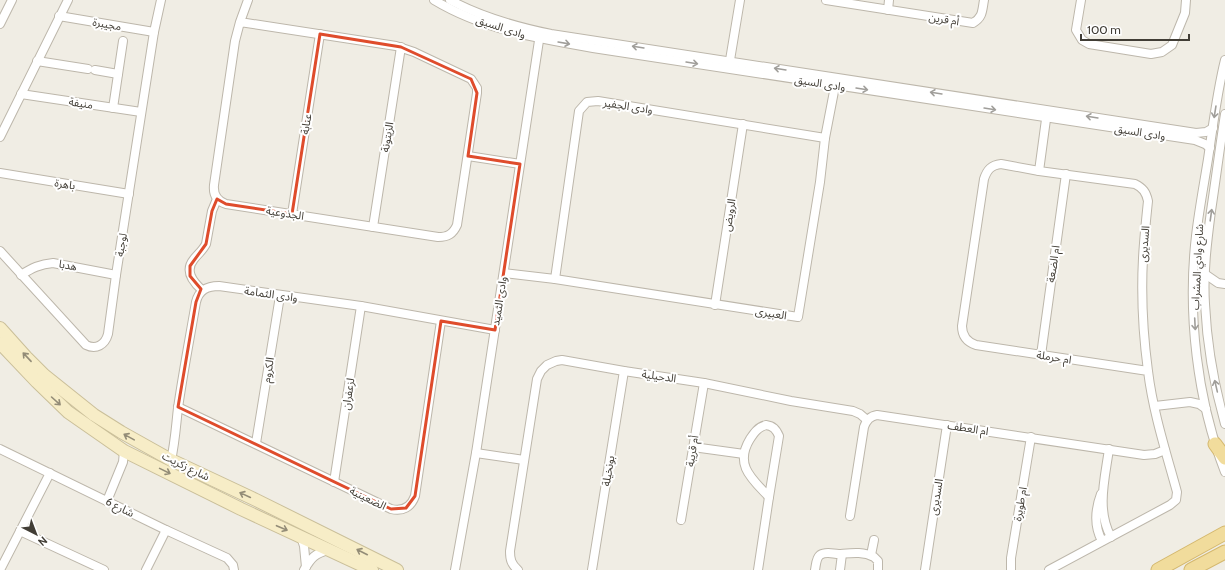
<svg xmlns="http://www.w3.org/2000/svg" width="1225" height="570" font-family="Cabin,'Noto Sans Arabic',sans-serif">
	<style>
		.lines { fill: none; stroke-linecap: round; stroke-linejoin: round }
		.street-casing { stroke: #bdb7ab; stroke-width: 10 }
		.secondary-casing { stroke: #cabf99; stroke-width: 14 }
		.primary-casing { stroke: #d4b86e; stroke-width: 15 }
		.street { stroke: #fff; stroke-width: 8 }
		.secondary { stroke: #f7edc7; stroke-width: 12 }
		.primary { stroke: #f1dc9c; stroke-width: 13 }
		.oneway { stroke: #a09e9a }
		.oneway2 { stroke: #938c77 }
		.marked { fill: none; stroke: #df4c2c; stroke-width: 3; stroke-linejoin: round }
		.labels { text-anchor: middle; stroke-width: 4; stroke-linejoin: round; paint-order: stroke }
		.street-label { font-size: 11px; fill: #413d35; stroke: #fff }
	</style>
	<rect width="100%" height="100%" fill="#f0ede4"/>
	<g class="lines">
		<g class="street-casing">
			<g id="street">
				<path d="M434 0C482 29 539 39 593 48L1195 140 1205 144 1210 148"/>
				<path d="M450 0C481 17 517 27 551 34L1196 133 1206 132 1213 128"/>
				<path d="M826 0 973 23C983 17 982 11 984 0"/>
				<polyline points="1081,0 1076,30 1082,40 1089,44 1151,54 1162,52 1172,45 1185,13 1186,0"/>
				<polyline points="888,10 889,0"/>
				<polyline points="59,16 154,32"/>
				<path d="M240 22 396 46 414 52 471 79 477 88V93L457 225C453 234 448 237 438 237L226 204C217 201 213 195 214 185L235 41 240 22 248 0"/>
				<polyline points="0,24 12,0"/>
				<path d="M1225 60C1217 92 1213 126 1208 159 1204 184 1199 210 1196 236 1187 313 1197 400 1225 472"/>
				<polyline points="37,61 88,69"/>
				<polyline points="729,66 740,0"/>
				<polyline points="95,70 118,74"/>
				<polyline points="21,94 141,112"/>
				<polyline points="113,108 123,41"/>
				<path d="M1225 114C1220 146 1216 178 1211 211 1207 242 1203 273 1205 304 1207 345 1214 385 1225 424"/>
				<polyline points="0,137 68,0"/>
				<polyline points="468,156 520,164"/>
				<polyline points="1039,171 1047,112"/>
				<polyline points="0,173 129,194"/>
				<polyline points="292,214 320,34"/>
				<polyline points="373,227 401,47"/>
				<path d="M0 251 86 345C96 350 105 345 108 334L116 275 154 32 161 0"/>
				<polyline points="504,273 555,279 798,317 820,182 825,138 836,81"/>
				<polyline points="1205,274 1218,283 1225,284"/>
				<path d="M21 275C32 268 40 264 53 263L116 275"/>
				<polyline points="555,279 579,111 587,102 598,101 825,138"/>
				<path d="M202 290C193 282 184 271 194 259 198 254 203 250 206 244L212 211 217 199"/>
				<polyline points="715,305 743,124"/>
				<polyline points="1041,355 1066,174"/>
				<polyline points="1155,406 1190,402 1199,404 1206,409"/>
				<path d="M178 407 391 509C403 512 411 507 415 496L441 321"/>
				<path d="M766 425C773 426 776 429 779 436L769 497C752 479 734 465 750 439 754 433 758 427 766 425Z"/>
				<polyline points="256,443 280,296"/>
				<polyline points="693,447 744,454"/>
				<polyline points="0,449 166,530 227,558 233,565 234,570"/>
				<path d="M1109 449C1105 478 1096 510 1111 537"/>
				<polyline points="476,453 524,460"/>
				<path d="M171 460C175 443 176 425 178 408 183 373 190 337 196 302 199 290 207 286 219 286L361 306 495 330"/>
				<polyline points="334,482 361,306"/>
				<path d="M1101 494C1095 510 1094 526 1102 541"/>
				<polyline points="107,501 123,462 124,451"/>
				<path d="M850 516 864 427C866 421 870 416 877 415L1144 455 1155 454 1165 450"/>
				<polyline points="681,520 704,383"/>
				<polyline points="20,531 104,570"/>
				<polyline points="301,537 304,546 306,567"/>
				<polyline points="871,555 874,540"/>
				<polyline points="0,570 50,473"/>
				<polyline points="146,570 166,530"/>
				<path d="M304 570C311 558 315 553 329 550"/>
				<polyline points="455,570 476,453 540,34"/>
				<path d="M518 570C511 564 510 559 510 551L537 379 541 371 547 365 556 361 562 360 624 371 704 383 791 401 853 411 860 414 867 420"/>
				<polyline points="592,570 624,371"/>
				<polyline points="758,570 769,497"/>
				<path d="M815 570C816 565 816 558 820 555 826 551 833 554 839 554 851 553 863 551 874 557L878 561V570"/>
				<polyline points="840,570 842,554"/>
				<polyline points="925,570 947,425"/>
				<polyline points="1011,570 1011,558 1031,437"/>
				<path d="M1049 570 1170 505 1176 500 1177 492C1166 452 1153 412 1148 371 1143 334 1141 296 1143 258 1144 239 1146 220 1148 201 1146 192 1143 188 1135 184L1039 171 1001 164C991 165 987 170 984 179L962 326C962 336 967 342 976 345L1148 371"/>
			</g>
		</g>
		<g class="secondary-casing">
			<g id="secondary">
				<polyline points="0,328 26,357 44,375 94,415 121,432 171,460 256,500 397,570"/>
				<polyline points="0,343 37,382 68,412 124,451 241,509 372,570"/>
			</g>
		</g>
		<g class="primary-casing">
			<g id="primary">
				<polyline points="1215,444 1225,458"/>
				<polyline points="1158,570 1225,533"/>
				<polyline points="1191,570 1225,552"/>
			</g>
		</g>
		<use href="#street" class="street"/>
		<use href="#secondary" class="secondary"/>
		<use href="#primary" class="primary"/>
	</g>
	<defs><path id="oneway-shaft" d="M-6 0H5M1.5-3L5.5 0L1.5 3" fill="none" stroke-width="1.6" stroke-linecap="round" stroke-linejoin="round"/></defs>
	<g class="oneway">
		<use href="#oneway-shaft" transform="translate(564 43) rotate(10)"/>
		<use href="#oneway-shaft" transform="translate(638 47) rotate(-171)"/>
		<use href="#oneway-shaft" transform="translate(692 63) rotate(9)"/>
		<use href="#oneway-shaft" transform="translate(780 69) rotate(-171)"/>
		<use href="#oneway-shaft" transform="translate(862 89) rotate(9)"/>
		<use href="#oneway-shaft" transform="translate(936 93) rotate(-171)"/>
		<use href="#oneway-shaft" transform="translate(990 109) rotate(9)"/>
		<use href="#oneway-shaft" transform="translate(1215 112) rotate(99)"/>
		<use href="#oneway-shaft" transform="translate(1092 117) rotate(-171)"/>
		<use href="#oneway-shaft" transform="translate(1211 215) rotate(-82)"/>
		<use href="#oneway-shaft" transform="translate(1195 324) rotate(87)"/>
		<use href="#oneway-shaft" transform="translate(1216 386) rotate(-103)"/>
	</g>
	<g class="oneway2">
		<use href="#oneway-shaft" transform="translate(27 357) rotate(-133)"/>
		<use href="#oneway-shaft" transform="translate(56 401) rotate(42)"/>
		<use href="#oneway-shaft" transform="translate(129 437) rotate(-151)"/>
		<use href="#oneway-shaft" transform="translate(165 471) rotate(26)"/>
		<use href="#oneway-shaft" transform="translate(245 495) rotate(-155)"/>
		<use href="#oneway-shaft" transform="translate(282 528) rotate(23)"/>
		<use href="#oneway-shaft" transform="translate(362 552) rotate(-153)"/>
	</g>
	<path class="marked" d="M320 34 401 47 471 79 477 93 468 156 520 164 495 330 441 321 415 496 406 508 391 509 178 407 196 302 201 289 190 276V266L206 244 212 211 217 199 226 204 292 214Z"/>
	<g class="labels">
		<g class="street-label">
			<text transform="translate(944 19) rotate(9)" y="4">أم قرين</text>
			<text transform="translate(107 24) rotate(10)" y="4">مجيبرة</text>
			<text transform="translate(501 27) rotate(18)" y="4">وادى السيق</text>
			<text transform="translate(820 83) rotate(9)" y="4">وادى السيق</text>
			<text transform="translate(81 103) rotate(9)" y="4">منيفة</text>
			<text transform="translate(628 106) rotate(9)" y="4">وادى الجفير</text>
			<text transform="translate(306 124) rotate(-81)" y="4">عنابة</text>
			<text transform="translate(1140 132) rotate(9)" y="4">وادى السيق</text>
			<text transform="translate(387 137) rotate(-81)" y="4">الزيتونة</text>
			<text transform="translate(65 184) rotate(9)" y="4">باهرة</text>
			<text transform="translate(285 213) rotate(9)" y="4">الجذوعية</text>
			<text transform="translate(729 215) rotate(-81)" y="4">الرويض</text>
			<text transform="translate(1144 244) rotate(-85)" y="4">السديرى</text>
			<text transform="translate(121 245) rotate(-80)" y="4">لوجبة</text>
			<text transform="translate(1053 264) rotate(-82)" y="4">ام الضعة</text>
			<text transform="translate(68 265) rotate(10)" y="4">هدبا</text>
			<text transform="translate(1197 267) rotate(-87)" y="4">شارع وادي المشراب</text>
			<text transform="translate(271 294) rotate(8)" y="4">وادى الثمامة</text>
			<text transform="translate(499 301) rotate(-81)" y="4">وادى الثميد</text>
			<text transform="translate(771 313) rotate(9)" y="4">العبيرى</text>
			<text transform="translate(1054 357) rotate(9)" y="4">ام حرملة</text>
			<text transform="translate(268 370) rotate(-81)" y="4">الكروم</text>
			<text transform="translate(659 376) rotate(8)" y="4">الدحيلية</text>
			<text transform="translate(348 394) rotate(-81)" y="4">لزعفران</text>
			<text transform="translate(968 428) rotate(9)" y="4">ام العطف</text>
			<text transform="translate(692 451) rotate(-81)" y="4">أم قريبة</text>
			<text transform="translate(186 466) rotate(26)" y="4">شارع زكريت</text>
			<text transform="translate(608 471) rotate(-81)" y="4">بونخيلة</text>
			<text transform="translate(936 497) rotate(-81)" y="4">السديرى</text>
			<text transform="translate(368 498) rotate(26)" y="4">الضعينية</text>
			<text transform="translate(1020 504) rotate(-80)" y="4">ام طويرة</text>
			<text transform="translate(120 507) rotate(27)" y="4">شارع 6</text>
		</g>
	</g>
	<g transform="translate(36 534) rotate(138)" stroke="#ffffff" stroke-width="3" paint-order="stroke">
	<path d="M0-3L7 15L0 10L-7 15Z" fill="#413d35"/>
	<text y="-6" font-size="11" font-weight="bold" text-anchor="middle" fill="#413d35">N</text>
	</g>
	<path d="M1081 34v6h108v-6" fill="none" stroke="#413d35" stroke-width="2"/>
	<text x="1087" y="34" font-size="12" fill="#413d35" stroke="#ffffff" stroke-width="3" paint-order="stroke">100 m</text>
</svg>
